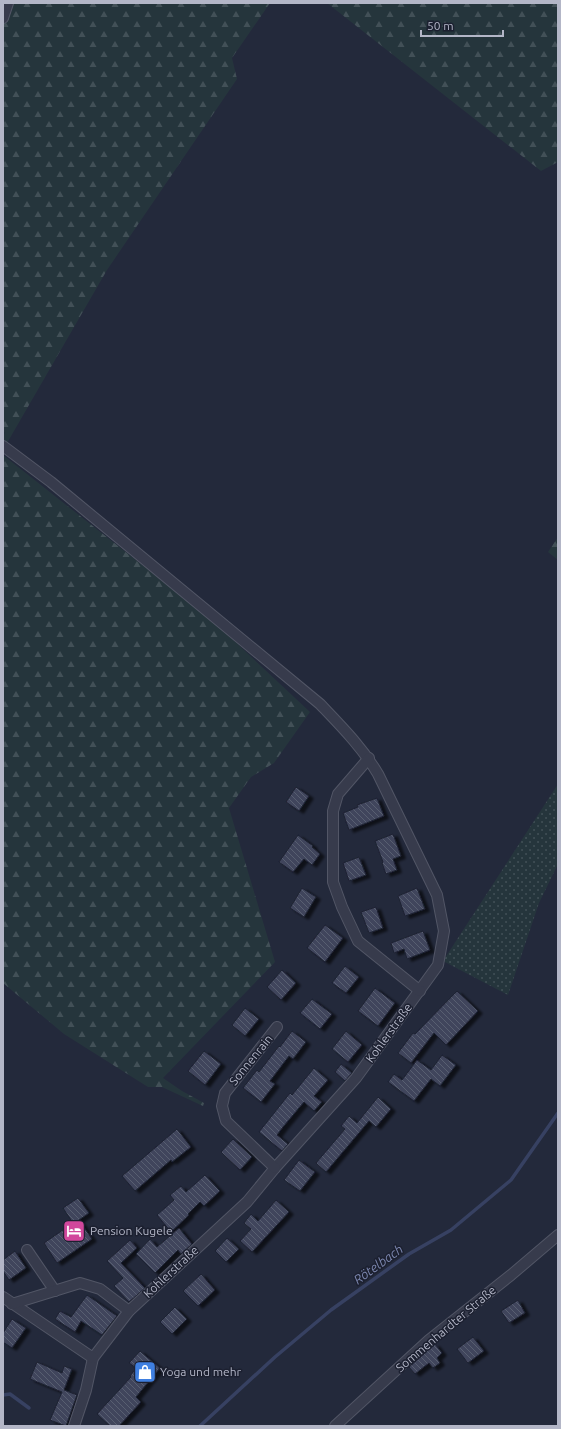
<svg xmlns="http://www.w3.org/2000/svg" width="561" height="1429" font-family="Ubuntu,sans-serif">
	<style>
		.grass { fill: url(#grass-dots) }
		.forest { fill: url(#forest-firs) }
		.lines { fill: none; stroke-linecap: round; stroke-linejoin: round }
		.stream { stroke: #374162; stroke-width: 3.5 }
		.building { fill: url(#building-back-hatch); stroke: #1e2232; filter: url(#shadow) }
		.minor-casing { stroke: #525666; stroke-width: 12 }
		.minor { stroke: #373b4c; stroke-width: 10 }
		.labels { text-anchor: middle; stroke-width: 3; stroke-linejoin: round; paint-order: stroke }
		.street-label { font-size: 12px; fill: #b3b6c7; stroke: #1c2030 }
		.poi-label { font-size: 12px; fill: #b3b6c7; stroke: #1c2030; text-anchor: start }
		.water-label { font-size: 13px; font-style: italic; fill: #7b86ae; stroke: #1c2030 }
	</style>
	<defs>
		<pattern id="grass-dots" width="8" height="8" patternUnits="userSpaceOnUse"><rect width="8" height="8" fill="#25353c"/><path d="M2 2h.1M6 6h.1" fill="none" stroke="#425057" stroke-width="1.8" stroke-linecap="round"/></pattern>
		<pattern id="forest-firs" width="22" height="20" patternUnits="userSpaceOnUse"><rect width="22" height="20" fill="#25353c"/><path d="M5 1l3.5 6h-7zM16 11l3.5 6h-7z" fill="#425057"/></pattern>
		<pattern id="building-back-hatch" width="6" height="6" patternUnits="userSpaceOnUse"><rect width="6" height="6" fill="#3f455b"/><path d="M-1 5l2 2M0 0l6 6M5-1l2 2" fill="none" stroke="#585e71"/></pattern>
		<filter id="shadow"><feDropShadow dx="4.5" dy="2.5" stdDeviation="1" flood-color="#0009"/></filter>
	</defs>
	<rect width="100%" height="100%" fill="#23293b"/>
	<polygon class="grass" points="558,784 558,864 539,903 508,995 443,961"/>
	<g class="forest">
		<polygon points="3,3 270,3 232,58 237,79 107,270 3,450 3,434 5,433 3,431"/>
		<polygon points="327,3 558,3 558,162 541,171"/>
		<polygon points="3,455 151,572 229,636 310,712 274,763 251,777 229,808 275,962 163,1078 182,1091 204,1103 203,1106 162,1087 148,1087 64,1034 3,983"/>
		<polygon points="558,537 558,560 548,552"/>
	</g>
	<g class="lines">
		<g class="stream">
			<polyline points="3,1395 10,1394 29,1408"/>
			<polyline points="200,1426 275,1357 331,1310 409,1254 451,1230 511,1180 558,1113"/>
		</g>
	</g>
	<g class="building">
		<polygon points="296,787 309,796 299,811 286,802"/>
		<polygon points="377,798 384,816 349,830 343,813 358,807 357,805"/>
		<polygon points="393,834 401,856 393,859 397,870 386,874 382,863 383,862 375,841"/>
		<polygon points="298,835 313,846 312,847 320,854 312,865 304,859 293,872 279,862"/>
		<polygon points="359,857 366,875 349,881 343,863"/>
		<polygon points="302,888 316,897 304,917 290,908"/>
		<polygon points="417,888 425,909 405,916 398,896"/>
		<polygon points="376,907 383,928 369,933 361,912"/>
		<polygon points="325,925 343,938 325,962 307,948"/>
		<polygon points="423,931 430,950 407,959 404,949 394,953 391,943"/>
		<polygon points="345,966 359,977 346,993 332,983"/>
		<polygon points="282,970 296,983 281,1000 267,987"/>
		<polygon points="375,988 395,1003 378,1026 358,1011"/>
		<polygon points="457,991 478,1011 446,1045 434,1033 411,1063 398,1053 413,1033 415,1034"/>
		<polygon points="312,999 332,1014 320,1029 300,1013"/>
		<polygon points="245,1008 259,1019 245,1036 232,1025"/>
		<polygon points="292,1031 306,1042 293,1059 289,1056 270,1081 275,1084 261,1102 243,1088 257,1070 259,1072 279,1046 280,1047"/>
		<polygon points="346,1031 362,1045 348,1062 332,1049"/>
		<polygon points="204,1051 221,1064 205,1085 188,1071"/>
		<polygon points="442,1055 456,1065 440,1086 431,1079 414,1101 388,1082 394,1074 402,1080 417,1060 431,1070"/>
		<polygon points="341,1064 352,1073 345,1081 335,1072"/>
		<polygon points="314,1068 328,1080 314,1096 322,1102 314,1111 304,1102 283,1127 277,1135 288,1144 282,1151 259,1132 290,1093 292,1095"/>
		<polygon points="378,1097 391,1109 376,1127 369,1121 326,1172 316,1163 345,1129 341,1126 349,1116 357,1123"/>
		<polygon points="177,1129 191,1147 172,1162 171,1160 135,1191 122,1176"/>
		<polygon points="233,1139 252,1157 240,1170 221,1152"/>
		<polygon points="299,1160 315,1172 300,1191 284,1180"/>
		<polygon points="205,1175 220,1191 204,1206 200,1202 188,1214 189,1215 171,1232 157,1215 174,1200 170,1195 181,1186 186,1192"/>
		<polygon points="78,1198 89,1213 79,1220 92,1239 57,1263 44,1243 73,1223 63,1208"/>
		<polygon points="276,1200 289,1212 252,1252 240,1241 251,1229 244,1223 251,1214 258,1221"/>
		<polygon points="179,1228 192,1244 181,1254 178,1250 155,1273 136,1254 150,1239 157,1247"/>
		<polygon points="227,1238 239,1249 226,1262 215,1251"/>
		<polygon points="130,1240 137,1248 121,1263 145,1288 129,1302 114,1286 123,1278 107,1261"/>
		<polygon points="15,1251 26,1268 9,1280 3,1271 3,1260"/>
		<polygon points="201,1274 215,1290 198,1306 183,1291"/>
		<polygon points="87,1295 117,1316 102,1335 81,1321 75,1332 55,1319 60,1311 71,1317"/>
		<polygon points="518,1300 525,1313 509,1323 501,1311"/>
		<polygon points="175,1307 187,1319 172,1334 160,1322"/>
		<polygon points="12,1319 26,1328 12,1348 3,1342 3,1333"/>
		<polygon points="473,1337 484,1351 468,1363 457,1349"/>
		<polygon points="435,1344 442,1353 437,1358 440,1363 433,1368 429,1363 415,1374 409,1367"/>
		<polygon points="140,1351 160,1368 136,1397 141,1402 119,1426 110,1426 97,1414 131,1377 130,1376 136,1368 129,1363"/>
		<polygon points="37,1362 62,1373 64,1366 72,1369 64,1390 77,1395 66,1426 50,1420 62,1392 30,1379"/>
	</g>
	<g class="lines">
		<g class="minor-casing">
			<g id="minor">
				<polyline points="3,18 8,3"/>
				<path d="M3 446 51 482 320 704C341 726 362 747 378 774L437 895 444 931 438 965 356 1078 275 1168 247 1202 129 1311 93 1358 86 1390 74 1426"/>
				<polyline points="369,758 338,794 333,811 333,882 342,907 358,941 420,991"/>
				<polyline points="275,1168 226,1121 222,1106 225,1093 277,1027"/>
				<polyline points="27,1250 55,1291"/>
				<polyline points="3,1297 93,1358"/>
				<polyline points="12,1304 80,1283 100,1289 129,1311"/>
				<polyline points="335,1426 429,1340 511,1275 558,1235"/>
			</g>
		</g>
		<use href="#minor" class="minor"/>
	</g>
	<defs>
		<g id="hotel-square" transform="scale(1.15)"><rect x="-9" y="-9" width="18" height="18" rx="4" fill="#d1479c" stroke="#1c2030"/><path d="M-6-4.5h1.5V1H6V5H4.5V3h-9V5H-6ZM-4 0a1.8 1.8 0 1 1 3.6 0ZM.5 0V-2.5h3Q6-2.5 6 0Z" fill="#fff"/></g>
		<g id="shop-square" transform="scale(1.15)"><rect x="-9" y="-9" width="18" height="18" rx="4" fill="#3f7fe0" stroke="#1c2030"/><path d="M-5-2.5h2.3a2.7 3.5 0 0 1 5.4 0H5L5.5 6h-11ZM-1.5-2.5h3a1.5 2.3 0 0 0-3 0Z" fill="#fff"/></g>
	</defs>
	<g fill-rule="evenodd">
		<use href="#hotel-square" x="74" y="1231"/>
		<use href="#shop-square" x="145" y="1372"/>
	</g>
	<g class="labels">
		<g class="street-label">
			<text transform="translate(389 1033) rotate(-54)" y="4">Kohlerstraße</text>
			<text transform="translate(251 1060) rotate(-51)" y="4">Sonnenrain</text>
			<text transform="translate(171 1272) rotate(-43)" y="4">Kohlerstraße</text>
			<text transform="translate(446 1329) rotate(-40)" y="4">Sommenhardter Straße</text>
		</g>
		<g class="poi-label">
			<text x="90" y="1235">Pension Kugele</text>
			<text x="160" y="1376">Yoga und mehr</text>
		</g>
		<g class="water-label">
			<text transform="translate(378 1264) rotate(-36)" y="5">Rötelbach</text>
		</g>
	</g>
	<rect width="561" height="1429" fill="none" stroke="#b3b6c7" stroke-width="8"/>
	<path d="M421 30v6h82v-6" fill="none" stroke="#b3b6c7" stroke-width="2"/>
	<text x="427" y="30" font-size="12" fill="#b3b6c7" stroke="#1c2030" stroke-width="3" paint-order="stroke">50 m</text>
</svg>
